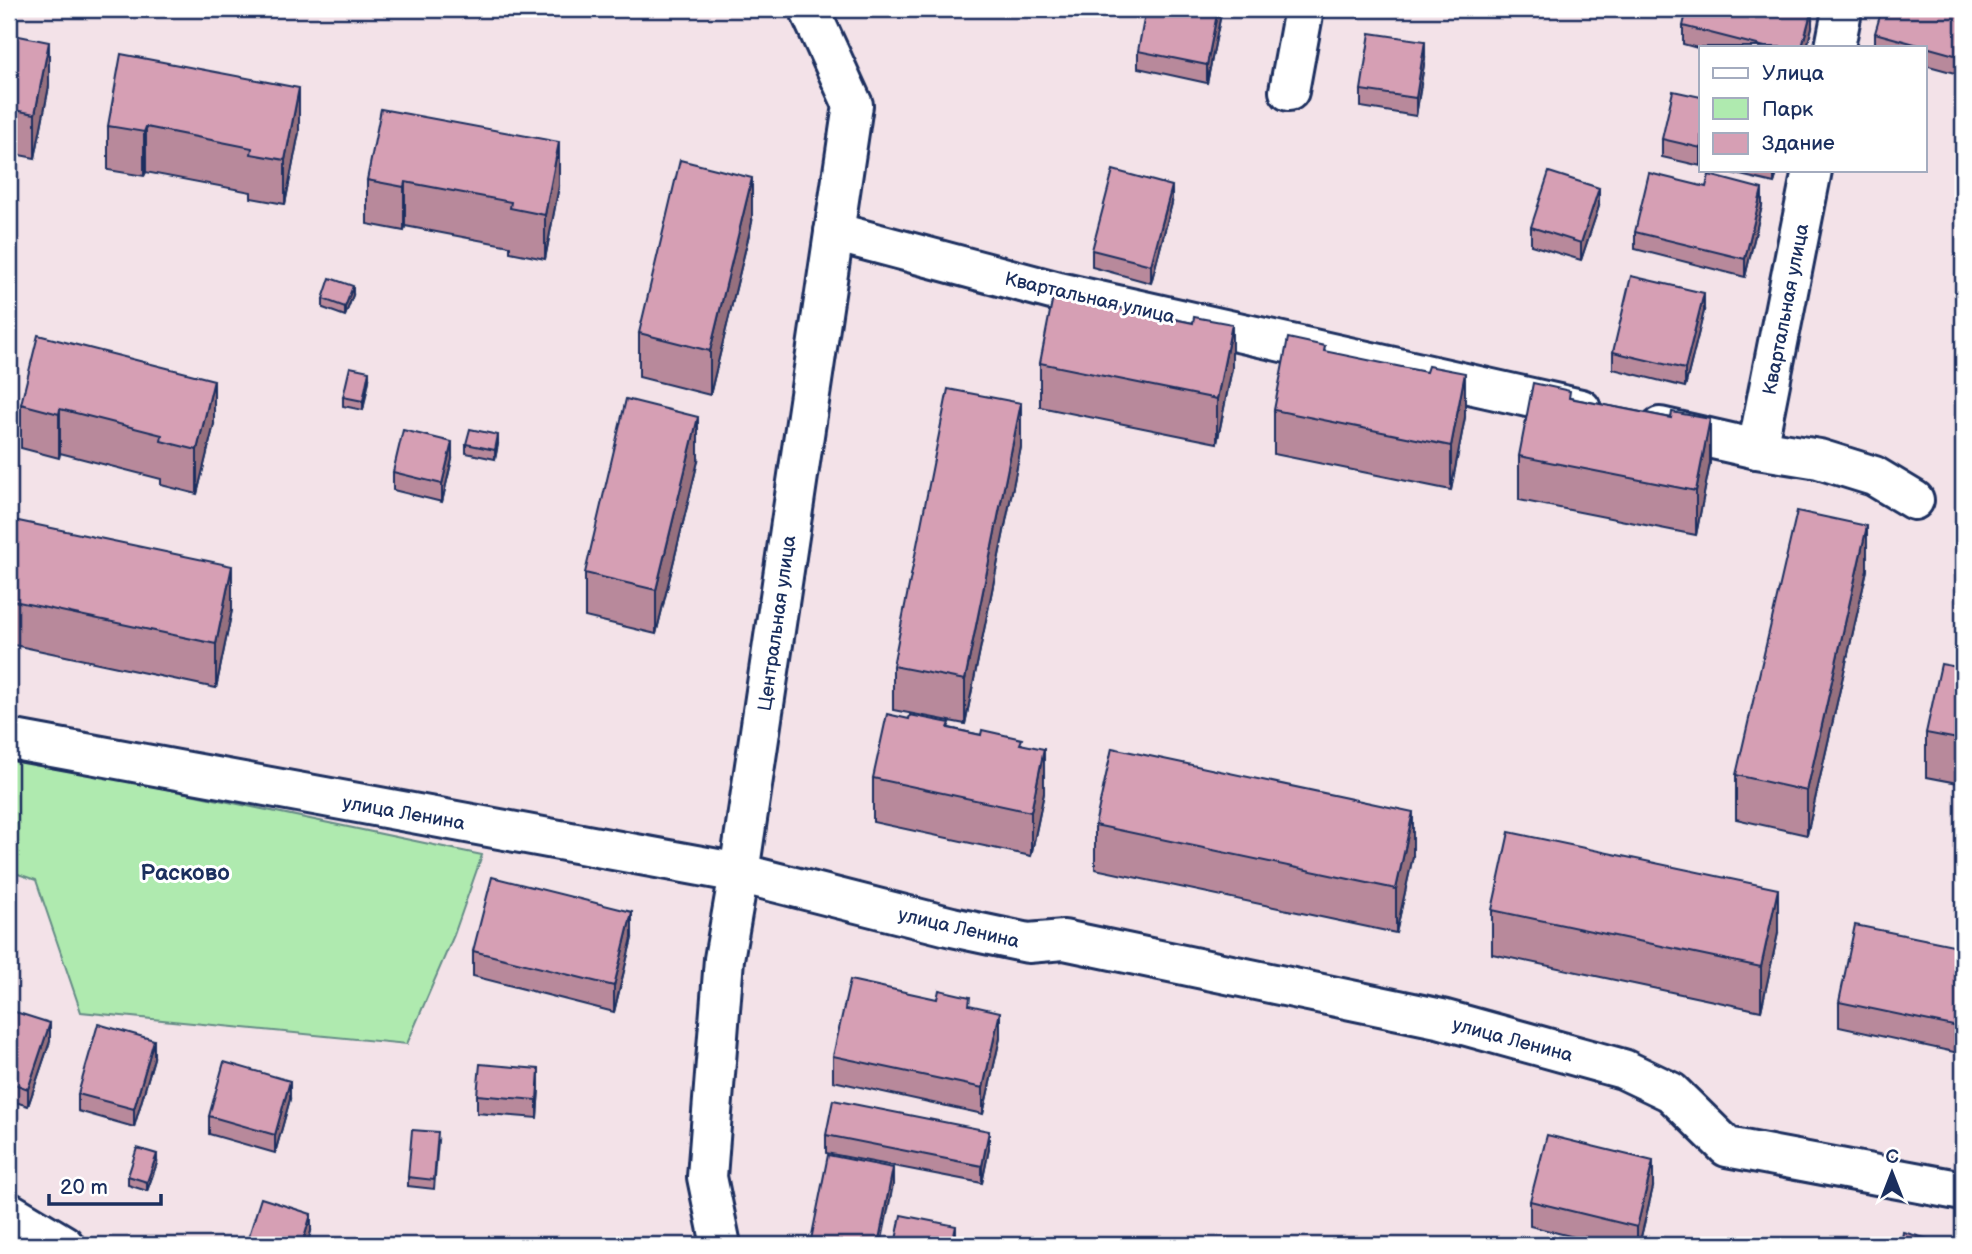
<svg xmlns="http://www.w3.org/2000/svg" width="1972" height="1254" font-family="'Balsamiq Sans',sans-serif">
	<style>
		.green { fill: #afeaaf; stroke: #658c86; stroke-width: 2 }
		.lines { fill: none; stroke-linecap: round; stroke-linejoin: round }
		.minor-casing { stroke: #1b2f5e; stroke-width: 44 }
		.minor { stroke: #fff; stroke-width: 38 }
		.wall { fill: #b8899b; stroke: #1b2f5e; stroke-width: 2 }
		.shaded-wall { fill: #966f7e; stroke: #1b2f5e; stroke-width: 2 }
		.building { fill: #d69fb4; stroke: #1b2f5e; stroke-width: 2 }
		.labels { text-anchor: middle; stroke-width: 6; stroke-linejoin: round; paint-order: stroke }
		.street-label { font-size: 19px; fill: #1b2f5e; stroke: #fff }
		.quarter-label { font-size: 23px; font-weight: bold; fill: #1b2f5e; stroke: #fff }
	</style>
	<rect width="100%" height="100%" fill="#f3e2e8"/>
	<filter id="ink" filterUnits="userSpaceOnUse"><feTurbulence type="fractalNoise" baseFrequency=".0143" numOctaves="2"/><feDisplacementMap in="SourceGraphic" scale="14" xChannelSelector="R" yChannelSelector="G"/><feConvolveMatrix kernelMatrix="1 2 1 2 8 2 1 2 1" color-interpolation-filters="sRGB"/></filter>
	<g filter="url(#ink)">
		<polygon class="green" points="9,760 71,769 482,855 454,935 407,1044 81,1012 36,880 9,871"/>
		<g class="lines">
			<g class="minor-casing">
				<g id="minor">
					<polyline points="1835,47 1841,16"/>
					<polyline points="1289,91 1304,9"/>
					<polyline points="834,232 1059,292 1581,409"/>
					<polyline points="1660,427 1757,449 1819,459 1874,476 1914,500"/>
					<polyline points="1757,449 1812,170"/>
					<polyline points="9,739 739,873 952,927 1028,943 1064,940 1442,1019 1623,1069 1671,1092 1727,1147 1963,1191"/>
					<polyline points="9,1212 64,1245"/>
					<polyline points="721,1245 707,1177 724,959 739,873 853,105 811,13 812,9"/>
				</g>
			</g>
			<use href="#minor" class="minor"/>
		</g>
		<g class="wall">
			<polygon points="214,9 228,9 227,12"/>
			<polygon points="1222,9 1207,83 1138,68 1138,51"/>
			<polygon points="1610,9 1633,9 1632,14"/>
			<polygon points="1963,9 1963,70 1962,75 1925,65 1925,47 1875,47 1875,33"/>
			<polygon points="1683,26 1812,27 1807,47 1701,47 1701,49 1683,44"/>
			<polygon points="9,34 49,86 35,158 9,153"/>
			<polygon points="1425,58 1416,116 1361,107 1361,90"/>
			<polygon points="1701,97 1701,166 1662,157 1662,139"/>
			<polygon points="108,126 299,132 285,204 251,198 251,192 146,172 144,176 108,170"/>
			<polygon points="1719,170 1778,170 1774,183"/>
			<polygon points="367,180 559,186 545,259 510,252 510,246 405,226 404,231 367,224"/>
			<polygon points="1172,203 1151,283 1092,267 1092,250"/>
			<polygon points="1599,206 1581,260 1531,245 1531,227"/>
			<polygon points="1762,206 1745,277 1635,249 1635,232"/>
			<polygon points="752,222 710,395 639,377 639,333"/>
			<polygon points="353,295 345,316 323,308 323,299"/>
			<polygon points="1091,302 1193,323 1232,368 1217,443 1040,407 1040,363"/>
			<polygon points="1704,311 1685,387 1613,369 1613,352"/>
			<polygon points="1325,352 1465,417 1451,490 1274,454 1274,410"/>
			<polygon points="369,380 363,410 343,406 343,397"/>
			<polygon points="1570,398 1671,418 1710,463 1696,535 1519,500 1519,456"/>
			<polygon points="21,404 214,424 197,494 161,485 161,479 60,453 59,458 21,448"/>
			<polygon points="466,444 498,444 495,459 466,453"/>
			<polygon points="1021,447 965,724 893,710 893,666"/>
			<polygon points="452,459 442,502 393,490 393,472"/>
			<polygon points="698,461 656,634 585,617 585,573"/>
			<polygon points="9,519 232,610 216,688 9,644"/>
			<polygon points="1867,570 1807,835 1736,819 1736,775"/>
			<polygon points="1963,668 1963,784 1926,777 1926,733"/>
			<polygon points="909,719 1022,744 1044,793 1031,856 873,822 873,778"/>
			<polygon points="1095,825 1413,856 1396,933 1095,869"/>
			<polygon points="1492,910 1778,933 1761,1011 1492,954"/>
			<polygon points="632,938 614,1012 473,976 473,951"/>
			<polygon points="1963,947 1963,1054 1839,1027 1839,1002"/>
			<polygon points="970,1006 1000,1038 983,1114 833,1081 833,1056"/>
			<polygon points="9,1010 50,1041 28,1106 9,1100"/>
			<polygon points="154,1058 134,1127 78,1111 78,1094"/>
			<polygon points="539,1087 537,1118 477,1113 477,1095"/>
			<polygon points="290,1099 275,1153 209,1134 209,1116"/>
			<polygon points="826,1135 989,1149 982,1183 826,1153"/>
			<polygon points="438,1141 434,1189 408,1186 408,1177"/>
			<polygon points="157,1163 147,1191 128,1185 128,1176"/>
			<polygon points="1653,1187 1639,1245 1606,1245 1530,1226 1530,1201"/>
			<polygon points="311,1231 307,1245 247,1245 247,1242"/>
		</g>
		<g class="shaded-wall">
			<polygon points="1218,9 1222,9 1207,83 1207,65"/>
			<polygon points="1812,9 1812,27 1807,47 1802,47"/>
			<polygon points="1425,41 1425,58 1416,116 1416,98"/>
			<polygon points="49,42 49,86 35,158 35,114"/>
			<polygon points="1963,52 1963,70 1962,75 1962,57"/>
			<polygon points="299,88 299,132 285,204 285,160"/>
			<polygon points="146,127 146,172 144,176 144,132"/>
			<polygon points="559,142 559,186 545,259 545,215"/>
			<polygon points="1774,170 1778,170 1774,183"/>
			<polygon points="752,178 752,222 710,395 710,351"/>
			<polygon points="405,182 405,226 404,231 404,187"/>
			<polygon points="1172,186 1172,203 1151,283 1151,265"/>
			<polygon points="1599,188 1599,206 1581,260 1581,243"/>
			<polygon points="1762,189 1762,206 1745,277 1745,259"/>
			<polygon points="353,286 353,295 345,316 345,307"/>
			<polygon points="1704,293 1704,311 1685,387 1685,369"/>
			<polygon points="1232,324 1232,368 1217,443 1217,399"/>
			<polygon points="369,371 369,380 363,410 363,401"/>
			<polygon points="1465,373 1465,417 1451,490 1451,446"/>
			<polygon points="214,380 214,424 197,494 197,450"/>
			<polygon points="1021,403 1021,447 965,724 965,680"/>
			<polygon points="60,409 60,453 59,458 59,414"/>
			<polygon points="698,417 698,461 656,634 656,590"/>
			<polygon points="1710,419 1710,463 1696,535 1696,491"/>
			<polygon points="498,435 498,444 495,459 495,450"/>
			<polygon points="452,442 452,459 442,502 442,484"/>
			<polygon points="1867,526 1867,570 1807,835 1807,791"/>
			<polygon points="232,566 232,610 216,688 216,644"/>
			<polygon points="1044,749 1044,793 1031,856 1031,812"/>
			<polygon points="1413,812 1413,856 1396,933 1396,889"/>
			<polygon points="1778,889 1778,933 1761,1011 1761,967"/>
			<polygon points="632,912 632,938 614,1012 614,986"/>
			<polygon points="1000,1012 1000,1038 983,1114 983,1088"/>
			<polygon points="50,1023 50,1041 28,1106 28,1089"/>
			<polygon points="154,1040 154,1058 134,1127 134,1109"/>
			<polygon points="539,1069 539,1087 537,1118 537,1100"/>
			<polygon points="290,1081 290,1099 275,1153 275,1135"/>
			<polygon points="989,1131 989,1149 982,1183 982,1166"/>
			<polygon points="157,1154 157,1163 147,1191 147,1182"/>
			<polygon points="1653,1161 1653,1187 1639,1245 1637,1245 1637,1227"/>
			<polygon points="893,1168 893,1185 881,1245 878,1245"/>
			<polygon points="311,1214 311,1231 307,1245 302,1245"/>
			<polygon points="956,1226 956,1245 952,1245"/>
		</g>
		<g class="building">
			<polygon points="1146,9 1218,9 1207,65 1138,51"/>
			<polygon points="1687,9 1812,9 1802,47 1765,47 1683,26"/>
			<polygon points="1882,9 1963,9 1963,52 1962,57 1875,33"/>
			<polygon points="1370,33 1425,41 1416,98 1361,90"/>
			<polygon points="9,34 49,42 35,114 9,109"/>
			<polygon points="121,54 299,88 285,160 251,154 252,148 146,127 144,132 108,126"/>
			<polygon points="1673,91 1701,97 1701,148 1662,139"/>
			<polygon points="381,109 559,142 545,215 510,208 511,202 405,182 404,187 367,180"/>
			<polygon points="680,160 752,178 710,351 639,333"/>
			<polygon points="1113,170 1172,186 1151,265 1092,250"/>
			<polygon points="1549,172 1599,188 1581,243 1531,227"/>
			<polygon points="1649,173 1706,187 1709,175 1762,189 1745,259 1635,232"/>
			<polygon points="1631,276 1704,293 1685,369 1613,352"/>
			<polygon points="330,278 353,286 345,307 323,299"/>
			<polygon points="1054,291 1091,298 1090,302 1193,323 1194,317 1232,324 1217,399 1040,363"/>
			<polygon points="38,335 214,380 197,450 161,441 162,435 60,409 59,414 21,404"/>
			<polygon points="1288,338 1325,346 1324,351 1426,372 1428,366 1465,373 1451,446 1274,410"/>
			<polygon points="350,367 369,371 363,401 343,397"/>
			<polygon points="1533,383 1570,391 1569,398 1671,418 1672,412 1710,419 1696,491 1519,456"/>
			<polygon points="948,389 1021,403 965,680 893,666"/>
			<polygon points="626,399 698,417 656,590 585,573"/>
			<polygon points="470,429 498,435 495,450 466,444"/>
			<polygon points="403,430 452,442 442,484 393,472"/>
			<polygon points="1797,511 1867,526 1807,791 1736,775"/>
			<polygon points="9,519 232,566 216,644 9,600"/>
			<polygon points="1941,664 1963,668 1963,740 1926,733"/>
			<polygon points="887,714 909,719 910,715 950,723 948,728 981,735 982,730 1022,739 1020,744 1044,749 1031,812 873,778"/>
			<polygon points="1112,748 1413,812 1396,889 1095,825"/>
			<polygon points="1509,832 1778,889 1761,967 1492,910"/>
			<polygon points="492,877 632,912 614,986 473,951"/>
			<polygon points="1855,925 1963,947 1963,1028 1839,1002"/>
			<polygon points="850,980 937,999 939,990 970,997 969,1005 1000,1012 983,1088 833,1056"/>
			<polygon points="9,1010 50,1023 28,1089 9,1082"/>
			<polygon points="98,1024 154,1040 134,1109 78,1094"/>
			<polygon points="224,1062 290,1081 275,1135 209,1116"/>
			<polygon points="480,1064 539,1069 537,1100 477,1095"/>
			<polygon points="833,1100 989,1131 982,1166 826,1135"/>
			<polygon points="412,1130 438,1132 434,1180 408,1177"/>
			<polygon points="1547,1135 1653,1161 1637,1227 1530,1201"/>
			<polygon points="137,1148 157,1154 147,1182 128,1176"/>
			<polygon points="828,1155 893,1168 878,1245 810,1245"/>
			<polygon points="261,1198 311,1214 302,1245 260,1245 247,1242"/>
			<polygon points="901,1215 956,1226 952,1245 895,1245"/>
			<polygon points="1903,1232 1950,1245 1901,1245"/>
		</g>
	</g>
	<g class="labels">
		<g class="street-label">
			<text transform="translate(1090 297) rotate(13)" y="7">Квартальная улица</text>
			<text transform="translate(1785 309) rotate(-79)" y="7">Квартальная улица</text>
			<text transform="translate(776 623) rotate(-82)" y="7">Центральная улица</text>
			<text transform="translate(404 812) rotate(10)" y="7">улица Ленина</text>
			<text transform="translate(959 927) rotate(13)" y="7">улица Ленина</text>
			<text transform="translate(1513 1039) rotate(15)" y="7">улица Ленина</text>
		</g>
		<g class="quarter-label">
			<text x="185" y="880">Расково</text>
		</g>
	</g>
	<rect width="1972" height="1254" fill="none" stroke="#fff" stroke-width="35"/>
	<rect x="18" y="18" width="1937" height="1219" fill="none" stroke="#1b2f5e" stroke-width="2.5" filter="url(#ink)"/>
	<rect x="1699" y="46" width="228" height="126" fill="#ffffff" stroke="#a4acbf" stroke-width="2"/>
	<rect x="1713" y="68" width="35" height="10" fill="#ffffff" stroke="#a4acbf" stroke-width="2"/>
	<text x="1762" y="80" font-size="21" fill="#1b2f5e">Улица</text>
	<rect x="1713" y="98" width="35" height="21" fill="#afeaaf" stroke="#a4acbf" stroke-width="2"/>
	<text x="1762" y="116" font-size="21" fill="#1b2f5e">Парк</text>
	<rect x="1713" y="133" width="35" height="21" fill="#d69fb4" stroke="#a4acbf" stroke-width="2"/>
	<text x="1762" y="150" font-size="21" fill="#1b2f5e">Здание</text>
	<g transform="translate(1892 1173)" stroke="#ffffff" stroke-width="5" paint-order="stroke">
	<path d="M0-5L12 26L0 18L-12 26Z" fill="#1b2f5e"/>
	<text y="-10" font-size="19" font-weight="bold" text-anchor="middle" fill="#1b2f5e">С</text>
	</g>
	<path d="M49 1194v10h112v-10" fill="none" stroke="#1b2f5e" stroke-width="3.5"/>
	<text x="60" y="1194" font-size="21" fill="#1b2f5e" stroke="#ffffff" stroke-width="5" paint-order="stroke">20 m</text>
</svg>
